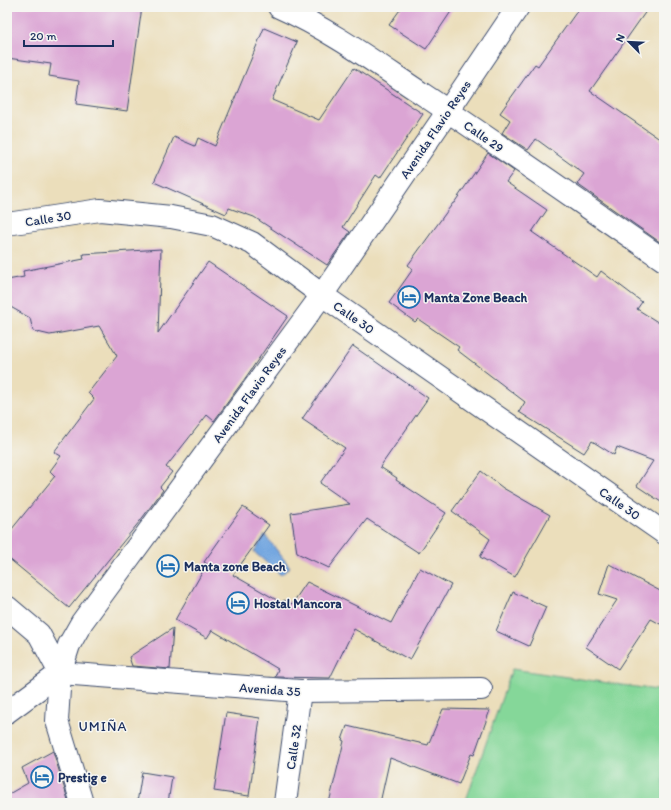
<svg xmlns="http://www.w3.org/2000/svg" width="671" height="810" font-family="Itim,sans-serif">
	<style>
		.green { fill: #85d799; stroke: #50837c }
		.water { fill: #75a7e0; stroke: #486b9f }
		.building { fill: #dba5d4 }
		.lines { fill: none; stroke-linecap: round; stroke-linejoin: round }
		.minor-casing { stroke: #3a496c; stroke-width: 24 }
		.secondary-casing { stroke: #3a496c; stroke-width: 24 }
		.minor { stroke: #fff; stroke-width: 22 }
		.secondary { stroke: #fff; stroke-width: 22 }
		.labels { text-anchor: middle; stroke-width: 3; stroke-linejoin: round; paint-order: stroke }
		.street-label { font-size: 13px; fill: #1b2f5e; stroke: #f6f6f2 }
		.poi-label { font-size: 13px; font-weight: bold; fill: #1b2f5e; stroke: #f6f6f2; text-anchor: start }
		.neighbourhood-label { font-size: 14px; letter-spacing: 1px; fill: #1b2f5e; stroke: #f6f6f2 }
	</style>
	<rect width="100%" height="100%" fill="#f6f6f2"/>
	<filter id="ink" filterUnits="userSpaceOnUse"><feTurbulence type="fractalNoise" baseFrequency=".025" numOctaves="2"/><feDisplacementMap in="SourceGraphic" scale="8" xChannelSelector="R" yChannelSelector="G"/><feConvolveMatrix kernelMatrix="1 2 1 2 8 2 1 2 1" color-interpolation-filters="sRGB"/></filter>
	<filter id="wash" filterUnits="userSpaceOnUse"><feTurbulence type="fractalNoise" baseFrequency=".012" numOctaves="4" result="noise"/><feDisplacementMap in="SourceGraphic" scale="16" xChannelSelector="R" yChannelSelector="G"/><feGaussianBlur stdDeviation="0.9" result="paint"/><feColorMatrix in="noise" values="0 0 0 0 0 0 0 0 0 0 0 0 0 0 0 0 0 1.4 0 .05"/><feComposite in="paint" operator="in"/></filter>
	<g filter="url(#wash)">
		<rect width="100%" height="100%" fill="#ebdebb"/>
		<polygon class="green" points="512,669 664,691 664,803 465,803"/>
		<polygon class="water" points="265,535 290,567 281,575 254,552"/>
		<g id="blocks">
			<g class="building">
				<polygon points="7,7 142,7 127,111 76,104 79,81 49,76 51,64 7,58"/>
				<polygon points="402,7 454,7 426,49 389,25"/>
				<polygon points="580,7 649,7 590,91 664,142 664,245 577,184 584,174 536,139 528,150 502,133 510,120 500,113 535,64 538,66"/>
				<polygon points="264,28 297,42 272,100 319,120 354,68 423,114 380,178 376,175 343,227 350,232 327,265 254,217 229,208 226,214 154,182 174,137 195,146 198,138 215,146"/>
				<polygon points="488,153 514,171 506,182 547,210 532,232 597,277 601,271 642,302 637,309 664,326 664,504 637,486 653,461 617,447 614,455 592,441 584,453 519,412 525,402 457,350 459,347 418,319 415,322 389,303 413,269 408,265 453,203 454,203"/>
				<polygon points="161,249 158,333 208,262 288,316 246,377 214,421 207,415 166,467 172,472 160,487 163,490 140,521 69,608 7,557 7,535 55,476 50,471 61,456 54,452 94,399 88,393 117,356 99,326 50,335 33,331 30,318 7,305 7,280 24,277 23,271 84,259 83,254"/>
				<polygon points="353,346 428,398 380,467 397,478 396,480 446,513 419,553 367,519 329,568 297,553 291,513 350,504 320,483 345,448 302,419"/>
				<polygon points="481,471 503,488 550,515 515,577 480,557 490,539 452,511"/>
				<polygon points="243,507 269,525 233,575 282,603 284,600 292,604 307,582 391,623 420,568 451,585 410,660 354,629 330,678 275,677 278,669 212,630 207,638 175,620 207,564 204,562"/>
				<polygon points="609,564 664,593 664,626 651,619 618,669 586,647 617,600 599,594"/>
				<polygon points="513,592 546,607 529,646 496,631"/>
				<polygon points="173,628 170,669 132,666 129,657"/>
				<polygon points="443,709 490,710 474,755 471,754 459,784 390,758 380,803 329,803 344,741 342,740 347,726 428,745"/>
				<polygon points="226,713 260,718 249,796 214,791"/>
				<polygon points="53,751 69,803 7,803 7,795 28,783 22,768"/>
				<polygon points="142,772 172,777 168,803 137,803"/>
			</g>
		</g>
	</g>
	<g filter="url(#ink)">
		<use href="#blocks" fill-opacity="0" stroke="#3a496c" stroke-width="1"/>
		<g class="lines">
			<g class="minor-casing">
				<g id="minor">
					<path d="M279 7C331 30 377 64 424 95 505 149 584 205 664 260"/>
					<polyline points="7,224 100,210 171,217 212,225 252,243 322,295 664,533"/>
					<polyline points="7,607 39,634 60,673"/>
					<polyline points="60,673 300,691 481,689"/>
					<polyline points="7,712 60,673"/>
					<polyline points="285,803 300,691"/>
				</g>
			</g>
			<g class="secondary-casing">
				<polyline id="secondary" points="82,803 57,721 60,673 69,645 82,622 322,295 448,111 518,7"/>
			</g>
			<use href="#minor" class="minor"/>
			<use href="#secondary" class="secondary"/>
		</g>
	</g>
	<defs>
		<g id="hotel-ring" transform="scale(1.15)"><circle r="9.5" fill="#f6f6f2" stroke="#1f6fb2" stroke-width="1.5"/><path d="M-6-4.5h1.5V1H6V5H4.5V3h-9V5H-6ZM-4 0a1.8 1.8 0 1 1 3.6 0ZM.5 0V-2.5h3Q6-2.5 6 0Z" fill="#1f6fb2"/></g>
	</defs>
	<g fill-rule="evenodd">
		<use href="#hotel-ring" x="409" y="297"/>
		<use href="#hotel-ring" x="168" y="566"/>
		<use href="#hotel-ring" x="238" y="603"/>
		<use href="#hotel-ring" x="42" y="777"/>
	</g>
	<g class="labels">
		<g class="street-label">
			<text transform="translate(435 129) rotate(-56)" y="5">Avenida Flavio Reyes</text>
			<text transform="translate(484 136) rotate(35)" y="5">Calle 29</text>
			<text transform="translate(48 218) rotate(-9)" y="5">Calle 30</text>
			<text transform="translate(354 317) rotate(35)" y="5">Calle 30</text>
			<text transform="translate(249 394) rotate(-54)" y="5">Avenida Flavio Reyes</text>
			<text transform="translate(620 503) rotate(35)" y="5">Calle 30</text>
			<text transform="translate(270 689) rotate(4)" y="5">Avenida 35</text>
			<text transform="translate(293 747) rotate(-82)" y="5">Calle 32</text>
		</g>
		<g class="poi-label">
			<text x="424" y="302">Manta Zone Beach</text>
			<text x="184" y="571">Manta zone Beach</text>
			<text x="254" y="608">Hostal Mancora</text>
			<text x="58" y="782">Prestig e</text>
		</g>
		<g class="neighbourhood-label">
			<text x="103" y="731">UMIÑA</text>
		</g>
	</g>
	<rect width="671" height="810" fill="none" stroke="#f6f6f2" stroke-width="24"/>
	<g transform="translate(629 42) rotate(294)" stroke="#f6f6f2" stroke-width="3" paint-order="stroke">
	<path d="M0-3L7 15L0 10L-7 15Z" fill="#1b2f5e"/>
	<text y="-6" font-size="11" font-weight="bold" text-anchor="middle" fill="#1b2f5e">N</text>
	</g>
	<path d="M24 40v6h89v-6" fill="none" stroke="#1b2f5e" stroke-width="2"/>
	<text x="30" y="40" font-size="12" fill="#1b2f5e" stroke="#f6f6f2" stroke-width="3" paint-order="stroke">20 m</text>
</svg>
